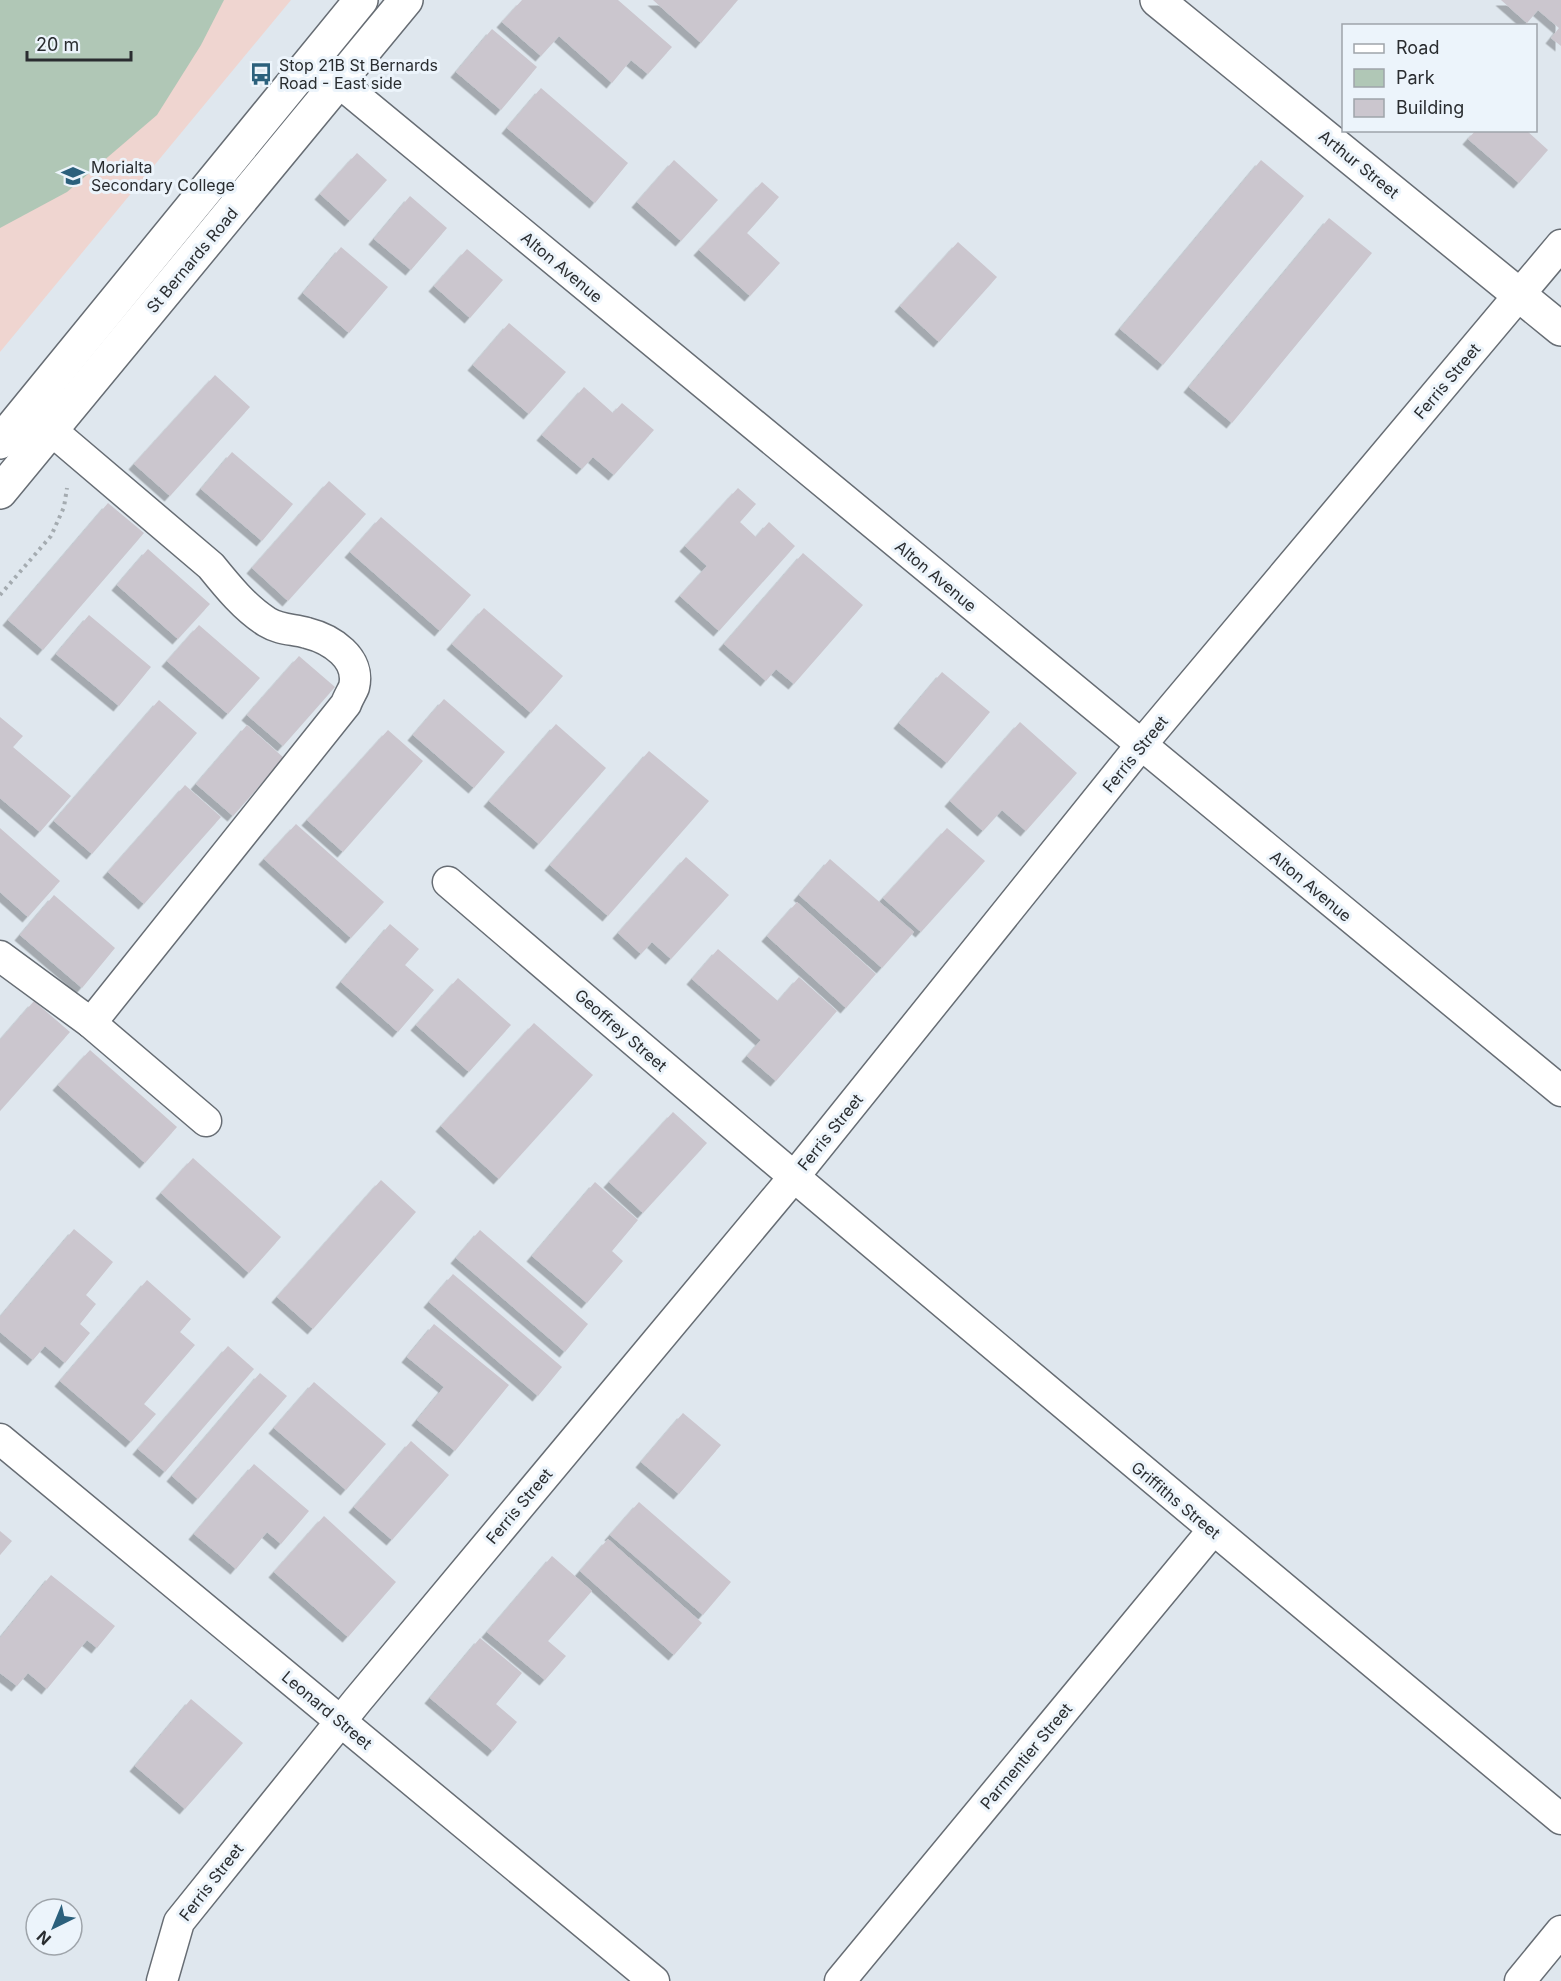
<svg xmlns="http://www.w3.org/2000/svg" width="1561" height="1981" font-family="Inter,sans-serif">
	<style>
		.education { fill: #efd5d0 }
		.green { fill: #b0c7b6 }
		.building { fill: #cbc6ce; filter: url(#shadow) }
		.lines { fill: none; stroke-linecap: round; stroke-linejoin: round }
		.street-casing { stroke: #676d74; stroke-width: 33 }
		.secondary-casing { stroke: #676d74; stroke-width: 36 }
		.path { stroke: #a4abb0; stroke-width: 4; stroke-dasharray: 3 4.5; stroke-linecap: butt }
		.street { stroke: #fff; stroke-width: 30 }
		.secondary { stroke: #fff; stroke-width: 33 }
		.labels { text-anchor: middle; stroke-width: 6; stroke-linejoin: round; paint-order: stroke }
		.poi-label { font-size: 16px; fill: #2a2d30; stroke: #ecf4fb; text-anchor: start }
		.street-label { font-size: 16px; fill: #2a2d30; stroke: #ecf4fb }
	</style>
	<defs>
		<filter id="shadow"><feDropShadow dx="-5.5" dy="5.5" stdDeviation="0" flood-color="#0004"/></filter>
	</defs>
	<rect width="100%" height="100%" fill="#dfe7ee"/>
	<polygon class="education" points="0,0 291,0 0,352"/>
	<polygon class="green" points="0,0 224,0 201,45 157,115 67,192 0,228"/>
	<g class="building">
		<polygon points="522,0 618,0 672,47 648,74 631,60 612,83 559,36 541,56 502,22"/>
		<polygon points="653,0 738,0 701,43"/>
		<polygon points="1501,0 1561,0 1561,46 1551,38 1559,28 1538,10 1527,23"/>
		<polygon points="492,29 537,67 501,110 456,72"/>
		<polygon points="541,88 628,163 595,203 507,128"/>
		<polygon points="1476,130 1526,130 1548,150 1519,183 1468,139"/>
		<polygon points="357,153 387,180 350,221 320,194"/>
		<polygon points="674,160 718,200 681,241 637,202"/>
		<polygon points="1261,160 1304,196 1163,365 1120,329"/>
		<polygon points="762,182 779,197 747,233 780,263 750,296 699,250"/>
		<polygon points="410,196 447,228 411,270 374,239"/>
		<polygon points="1329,218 1372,253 1232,423 1189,387"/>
		<polygon points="958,242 997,277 939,342 900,306"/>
		<polygon points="341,247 388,287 349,333 303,293"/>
		<polygon points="467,249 503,280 470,318 434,286"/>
		<polygon points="509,323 566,372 529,414 473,365"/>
		<polygon points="215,375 250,407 170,496 134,464"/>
		<polygon points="584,387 613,413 622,403 654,430 614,475 593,457 582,469 542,435"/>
		<polygon points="232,452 293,504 262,541 201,489"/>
		<polygon points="329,481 366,514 288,601 252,568"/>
		<polygon points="738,488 756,504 740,522 756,537 769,522 795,546 719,631 680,596 707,566 685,546"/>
		<polygon points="108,503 144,533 43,650 8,620"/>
		<polygon points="381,517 471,595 440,631 350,552"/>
		<polygon points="148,549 210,604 178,639 117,585"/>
		<polygon points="803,553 863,605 794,684 776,669 766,681 724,644"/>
		<polygon points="484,608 563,676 531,713 452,644"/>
		<polygon points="89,615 151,667 119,706 56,654"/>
		<polygon points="199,625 260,678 228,714 167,661"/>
		<polygon points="299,656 335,687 283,746 247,715"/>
		<polygon points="942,672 990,712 947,763 899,723"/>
		<polygon points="444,699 505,752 474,788 413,735"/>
		<polygon points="159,700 197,733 92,854 54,821"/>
		<polygon points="0,717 23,736 13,747 71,796 40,832 0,798"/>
		<polygon points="1020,722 1077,773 1026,831 1002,810 983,831 950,801"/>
		<polygon points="556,724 606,768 539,844 489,801"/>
		<polygon points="247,725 284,758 233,816 196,784"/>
		<polygon points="388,730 423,761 343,852 307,820"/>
		<polygon points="649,751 709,801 608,916 550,865"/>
		<polygon points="185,785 221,817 144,904 108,872"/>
		<polygon points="296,824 384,902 351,938 264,859"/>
		<polygon points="0,828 60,881 28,917 0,892"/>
		<polygon points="947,828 985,861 921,932 883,898"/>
		<polygon points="686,857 729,895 671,959 652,942 641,954 618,933"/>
		<polygon points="830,859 914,932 882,968 799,895"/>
		<polygon points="54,895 115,948 82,988 20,935"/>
		<polygon points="797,902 876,974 846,1008 767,936"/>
		<polygon points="390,924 419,949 405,965 434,990 398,1032 341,982"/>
		<polygon points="718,949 778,1001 799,977 837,1011 776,1081 747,1056 761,1040 692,979"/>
		<polygon points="458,978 511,1025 469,1072 416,1025"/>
		<polygon points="34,1001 70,1032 0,1111 0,1040"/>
		<polygon points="534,1023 593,1075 499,1179 441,1126"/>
		<polygon points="90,1050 177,1127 145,1163 58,1085"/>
		<polygon points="673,1112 707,1143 643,1213 609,1182"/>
		<polygon points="193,1158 281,1237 249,1273 161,1193"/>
		<polygon points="381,1180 416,1212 313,1329 277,1297"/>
		<polygon points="595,1182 638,1220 612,1251 623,1261 587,1303 532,1256"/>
		<polygon points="74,1229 113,1262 86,1295 96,1304 80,1324 90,1333 65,1363 45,1346 33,1360 0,1332 0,1317"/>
		<polygon points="480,1230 588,1324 565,1352 456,1258"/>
		<polygon points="453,1274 562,1367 538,1396 429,1302"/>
		<polygon points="147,1280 191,1319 180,1332 195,1345 144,1404 156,1414 131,1442 60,1381"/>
		<polygon points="434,1324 509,1385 455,1451 417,1420 444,1387 407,1357"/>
		<polygon points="228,1346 254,1369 165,1472 138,1449"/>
		<polygon points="260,1373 287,1396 198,1499 172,1476"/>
		<polygon points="314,1382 386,1444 346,1490 274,1428"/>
		<polygon points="683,1413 721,1445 679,1494 641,1462"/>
		<polygon points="411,1441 449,1475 392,1540 354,1507"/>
		<polygon points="254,1464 309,1511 281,1544 267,1532 236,1569 194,1534"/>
		<polygon points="639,1502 731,1582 703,1615 610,1535"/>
		<polygon points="324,1516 396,1582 348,1637 274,1572"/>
		<polygon points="0,1531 12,1541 0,1555"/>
		<polygon points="608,1539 702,1623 674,1655 580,1571"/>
		<polygon points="552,1556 592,1591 548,1641 566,1656 545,1680 487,1632"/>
		<polygon points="51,1575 115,1626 97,1648 87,1640 47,1689 28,1673 17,1686 0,1673 0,1638"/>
		<polygon points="480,1638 522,1673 496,1704 517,1722 493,1751 430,1698"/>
		<polygon points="191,1699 243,1743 185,1809 135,1766"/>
	</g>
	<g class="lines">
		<g class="street-casing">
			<g id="street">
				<polyline points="312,60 1561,1091"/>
				<path d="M448 882C816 1198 1188 1509 1561 1819"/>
				<path d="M0 956 91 1023 346 704C348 698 352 692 354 687 361 658 331 639 307 633 293 629 280 630 267 622 245 608 228 587 211 566L51 430"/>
				<polyline points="91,1023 206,1121"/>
				<polyline points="0,1439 654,1981"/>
				<polyline points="162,1981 179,1922 357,1701 793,1178 1141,745 1561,245"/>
				<polyline points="840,1981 1213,1530"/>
				<polyline points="1520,1981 1561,1931"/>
			</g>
		</g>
		<g class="secondary-casing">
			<g id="secondary">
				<polyline points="1157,0 1561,329"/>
				<polyline points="0,442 361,0"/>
				<polyline points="0,492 406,0"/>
			</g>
		</g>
		<polyline class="path" points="0,595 51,536 64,507 67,488"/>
		<use href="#street" class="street"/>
		<use href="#secondary" class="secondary"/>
	</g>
	<defs>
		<g id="bus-bare" transform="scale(1.8)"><path d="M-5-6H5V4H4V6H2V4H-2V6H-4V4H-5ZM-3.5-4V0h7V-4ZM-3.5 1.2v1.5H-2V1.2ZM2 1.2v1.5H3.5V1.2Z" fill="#2b607c" stroke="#ecf4fb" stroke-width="2.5" paint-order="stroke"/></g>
		<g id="school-bare" transform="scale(1.8)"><path d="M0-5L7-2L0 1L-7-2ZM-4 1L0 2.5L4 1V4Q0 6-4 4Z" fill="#2b607c" stroke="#ecf4fb" stroke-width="2.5" paint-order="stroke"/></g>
	</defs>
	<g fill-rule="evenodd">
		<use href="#bus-bare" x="261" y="74"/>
		<use href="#school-bare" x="73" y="176"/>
	</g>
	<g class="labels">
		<g class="poi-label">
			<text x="279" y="71">Stop 21B St Bernards<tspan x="279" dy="18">Road - East side</tspan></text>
			<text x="91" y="173">Morialta<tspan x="91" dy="18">Secondary College</tspan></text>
		</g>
		<g class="street-label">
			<text transform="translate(1359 164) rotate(39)" y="6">Arthur Street</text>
			<text transform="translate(192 260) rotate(-50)" y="6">St Bernards Road</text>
			<text transform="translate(562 267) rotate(40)" y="6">Alton Avenue</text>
			<text transform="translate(1447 381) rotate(-50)" y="6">Ferris Street</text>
			<text transform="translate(936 576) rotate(40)" y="6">Alton Avenue</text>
			<text transform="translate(1135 754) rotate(-51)" y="6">Ferris Street</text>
			<text transform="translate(1311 886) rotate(40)" y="6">Alton Avenue</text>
			<text transform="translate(621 1030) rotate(41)" y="6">Geoffrey Street</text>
			<text transform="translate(830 1132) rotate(-51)" y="6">Ferris Street</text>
			<text transform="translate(1176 1500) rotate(40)" y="6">Griffiths Street</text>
			<text transform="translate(519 1506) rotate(-50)" y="6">Ferris Street</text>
			<text transform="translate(327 1710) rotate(40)" y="6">Leonard Street</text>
			<text transform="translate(1026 1756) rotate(-50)" y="6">Parmentier Street</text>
			<text transform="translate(211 1882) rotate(-52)" y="6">Ferris Street</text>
		</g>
	</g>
	<rect x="1342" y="24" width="195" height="108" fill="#ecf4fb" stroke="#9ea4aa" stroke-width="1.5"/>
	<rect x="1354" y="44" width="30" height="9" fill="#ffffff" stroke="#9ea4aa" stroke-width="1.5"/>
	<text x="1396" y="54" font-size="18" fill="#2a2d30">Road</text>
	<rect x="1354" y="69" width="30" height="18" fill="#b0c7b6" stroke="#9ea4aa" stroke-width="1.5"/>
	<text x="1396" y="84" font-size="18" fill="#2a2d30">Park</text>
	<rect x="1354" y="99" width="30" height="18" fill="#cbc6ce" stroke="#9ea4aa" stroke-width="1.5"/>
	<text x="1396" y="114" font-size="18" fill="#2a2d30">Building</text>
	<g transform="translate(54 1927) rotate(223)"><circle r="28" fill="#ecf4fb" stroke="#9ea4aa" stroke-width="1.5"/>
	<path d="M0-4.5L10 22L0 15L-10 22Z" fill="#2b607c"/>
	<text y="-9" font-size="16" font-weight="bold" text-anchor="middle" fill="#2a2d30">N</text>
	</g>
	<path d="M27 51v9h104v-9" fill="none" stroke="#2a2d30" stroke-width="3"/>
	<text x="36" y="51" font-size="18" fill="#2a2d30" stroke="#ecf4fb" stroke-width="4.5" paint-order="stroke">20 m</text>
</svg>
